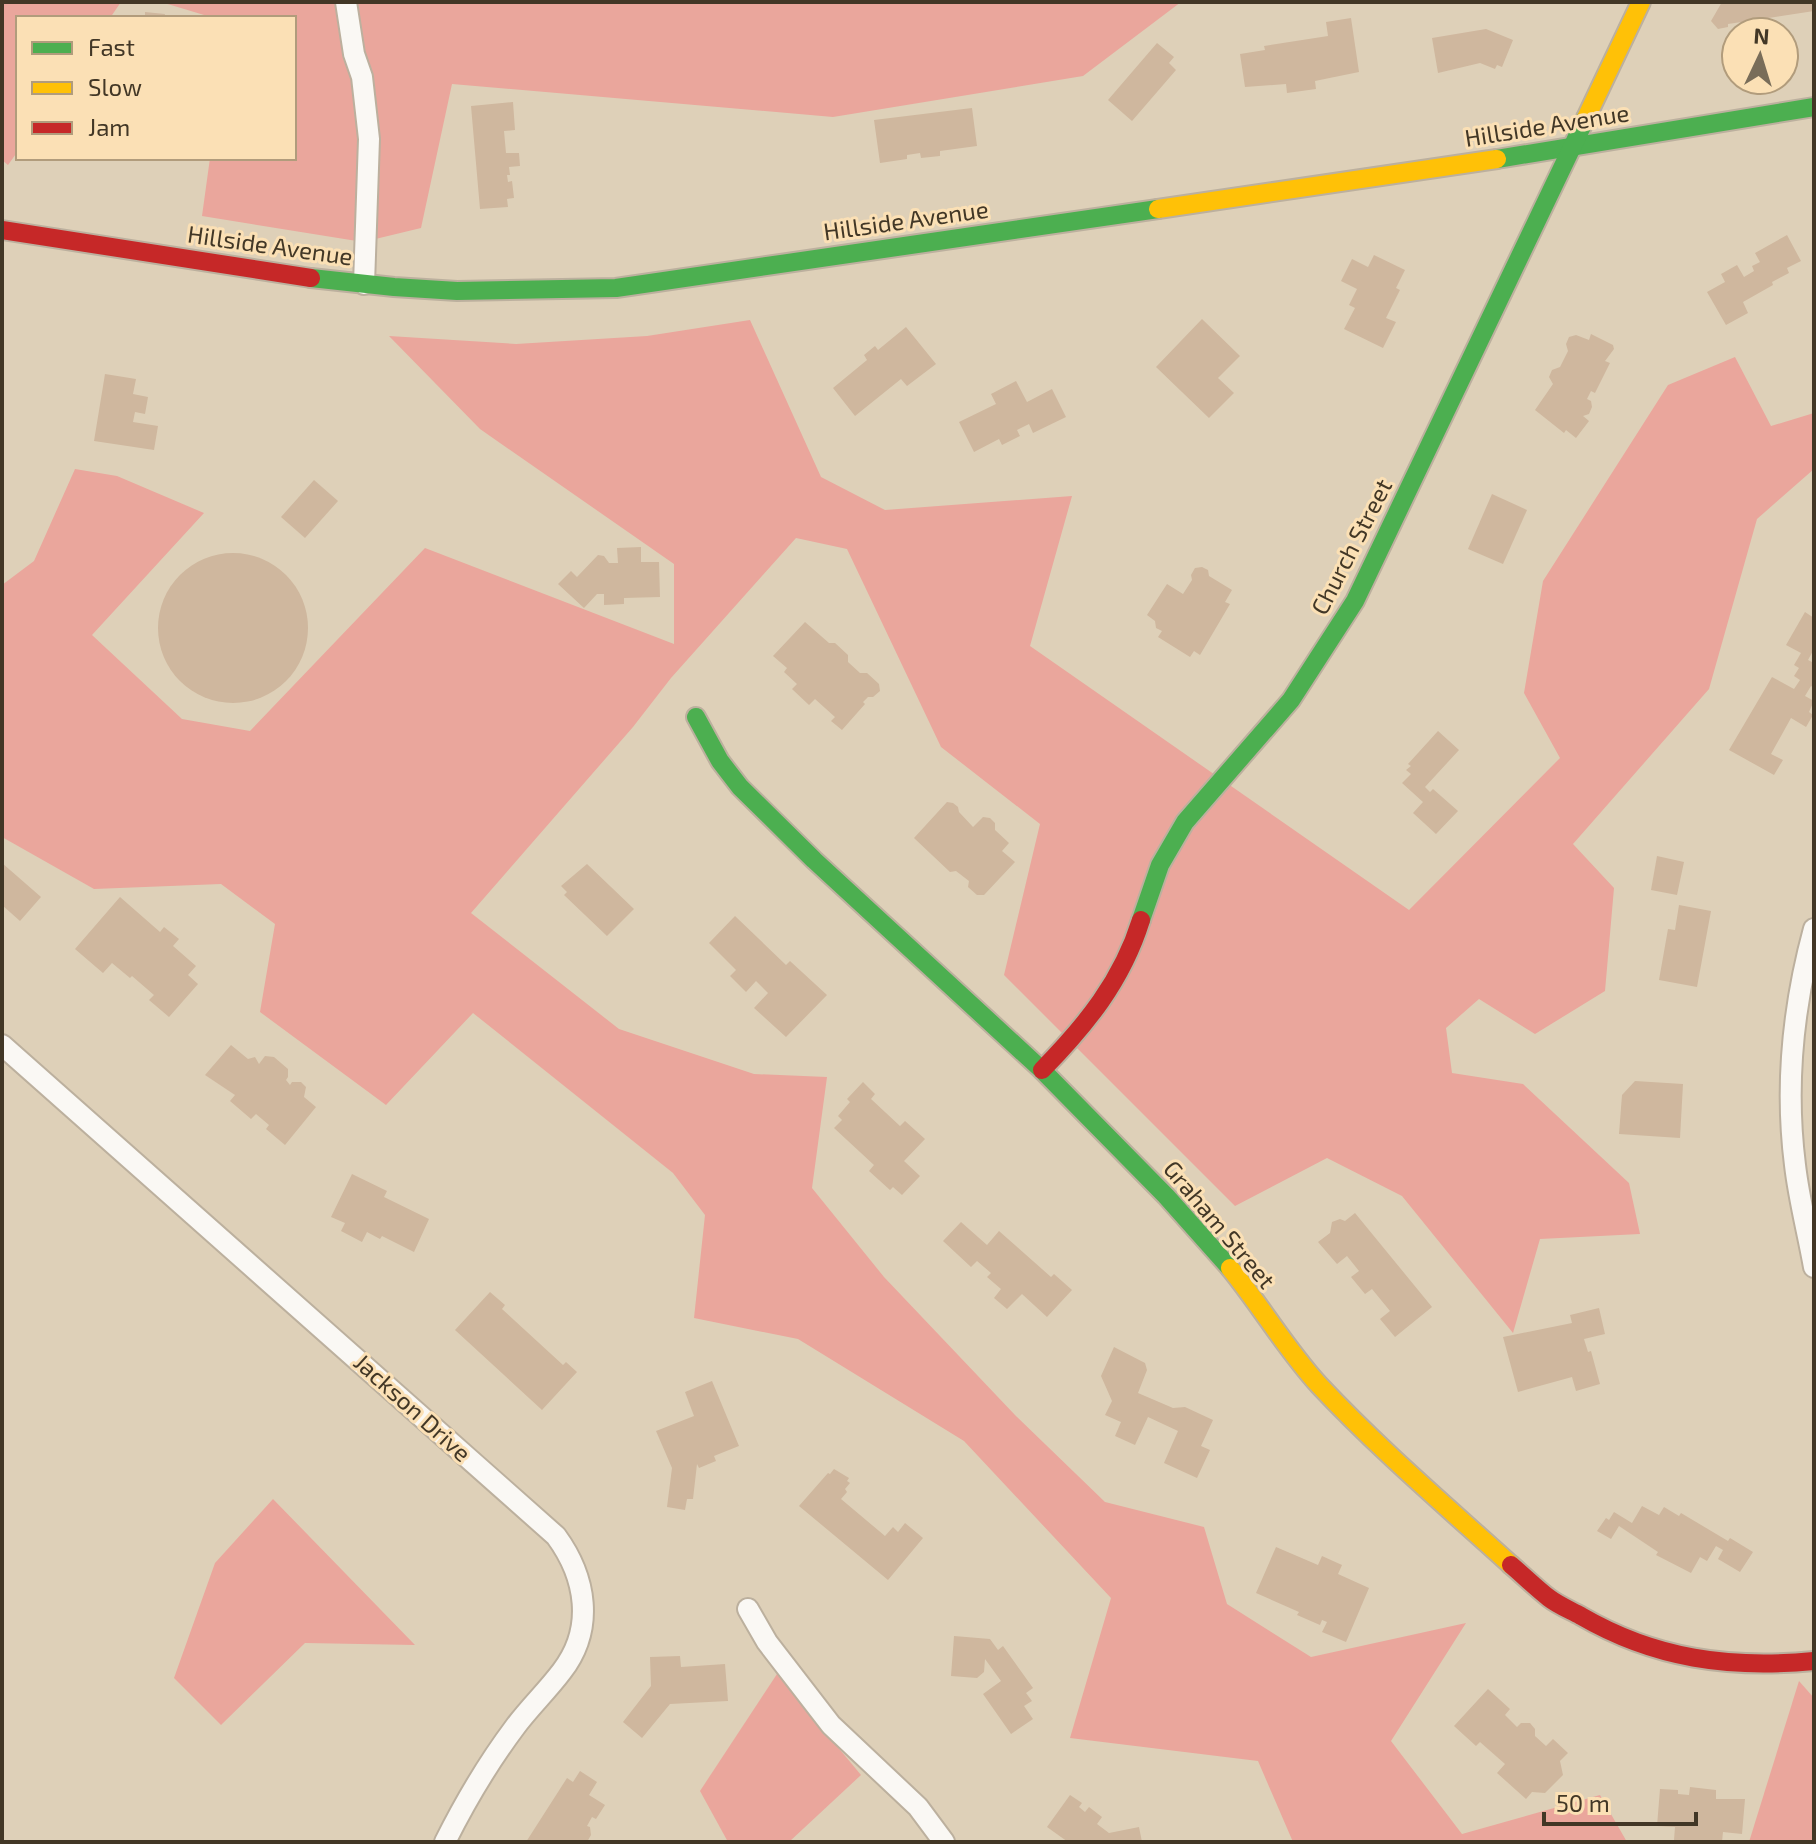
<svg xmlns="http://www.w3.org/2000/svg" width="1816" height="1844" font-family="'Exo 2',sans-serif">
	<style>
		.forest { fill: #eaa69c }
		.building { fill: #cfb79e }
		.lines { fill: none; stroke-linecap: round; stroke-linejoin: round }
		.street-casing { stroke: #bcb09e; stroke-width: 24 }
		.fast-casing { stroke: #bcb09e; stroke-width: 22 }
		.slow-casing { stroke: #bcb09e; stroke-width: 22 }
		.jam-casing { stroke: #bcb09e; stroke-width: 22 }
		.street { stroke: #faf8f4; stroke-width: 20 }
		.fast { stroke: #4caf50; stroke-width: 18 }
		.slow { stroke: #ffc107; stroke-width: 18 }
		.jam { stroke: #c62828; stroke-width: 18 }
		.labels { text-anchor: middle; stroke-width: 6; stroke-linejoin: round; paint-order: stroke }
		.street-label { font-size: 24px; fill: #423726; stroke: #fbe0b5 }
	</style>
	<rect width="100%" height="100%" fill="#ded0b8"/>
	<g class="forest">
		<polygon points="2,2 121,2 110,18 18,18 18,151 8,165 2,160"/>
		<polygon points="161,2 1181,2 1083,76 833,117 452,84 421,228 363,242 202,216 210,158 294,158 294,18 214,18"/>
		<polygon points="750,320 821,477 885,510 1072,496 1030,646 1409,910 1560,758 1524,693 1543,581 1668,385 1735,357 1771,426 1814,413 1814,469 1757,519 1709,689 1573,844 1614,888 1605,991 1535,1034 1479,999 1446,1028 1452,1073 1523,1084 1629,1183 1640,1234 1540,1239 1513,1333 1402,1196 1327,1158 1235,1206 1004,975 1040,824 941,747 847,549 796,538 671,678 633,727 471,913 619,1029 754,1074 827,1077 812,1188 884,1277 1015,1415 1105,1502 1204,1527 1227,1604 1311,1657 1466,1623 1391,1741 1462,1834 1600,1795 1627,1842 1293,1842 1258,1761 1070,1738 1111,1598 964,1441 798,1339 694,1318 705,1215 673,1173 473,1013 386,1105 260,1012 275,924 221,884 94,889 2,837 2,585 34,561 75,469 117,476 204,513 92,635 182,719 250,731 425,548 674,644 674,564 480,429 389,336 516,344 647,336"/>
		<polygon points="273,1499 415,1645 305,1643 221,1725 174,1678 215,1563"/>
		<polygon points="777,1674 861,1775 789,1842 728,1842 700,1791"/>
		<polygon points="1799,1681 1814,1698 1814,1842 1749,1842"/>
	</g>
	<g class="building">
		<polygon points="1722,2 1814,2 1814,11 1728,24 1728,27 1718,29 1711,21"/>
		<polygon points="145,12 165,14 164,18 145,18"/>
		<polygon points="1351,18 1359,72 1315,81 1316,89 1287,93 1286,84 1245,87 1240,54 1265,50 1264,46 1328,36 1326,22"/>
		<polygon points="1486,29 1513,40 1502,67 1497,65 1495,69 1480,63 1438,73 1432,38"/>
		<polygon points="1157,43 1174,57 1169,63 1176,70 1132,121 1108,100"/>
		<polygon points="513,102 515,130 504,131 506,153 519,153 520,166 509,167 510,175 507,175 508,182 512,181 514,198 507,199 508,207 480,209 471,106"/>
		<polygon points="972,108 977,146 940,151 940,156 921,158 920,153 907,155 907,159 880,163 874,120"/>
		<polygon points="1787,235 1801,261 1787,268 1789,273 1772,282 1773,285 1743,302 1748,313 1726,325 1707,292 1725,282 1721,274 1737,265 1744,277 1754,271 1752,266 1760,262 1755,253"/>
		<polygon points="1374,255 1405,270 1396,288 1400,290 1386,318 1396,322 1383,348 1344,329 1355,308 1349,305 1357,289 1341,281 1352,259 1368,267"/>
		<polygon points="1202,319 1240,356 1218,378 1234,393 1209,418 1156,367"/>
		<polygon points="906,327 936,364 907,386 901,379 855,416 833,388 867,360 864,355 875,346 878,350"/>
		<polygon points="1591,334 1613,345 1614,349 1605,361 1610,363 1595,393 1591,391 1587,399 1591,401 1592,407 1589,414 1583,416 1589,421 1576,438 1566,430 1564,433 1535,410 1553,384 1549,377 1552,370 1560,367 1568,351 1566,344 1569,337 1576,335 1589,340"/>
		<polygon points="105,374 136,379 133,394 148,397 145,414 135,412 133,422 158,426 154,450 94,441"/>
		<polygon points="1016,381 1027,402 1052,389 1066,417 1033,433 1029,424 1017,430 1020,436 1002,445 999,439 974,452 959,422 996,404 991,394"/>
		<polygon points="314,480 338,501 305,538 281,517"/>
		<polygon points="1492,494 1527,510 1503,564 1468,549"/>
		<polygon points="641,547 641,562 659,562 660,597 624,598 624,604 604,605 604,594 597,594 584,608 558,584 571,571 577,577 598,555 604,556 609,563 618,563 617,548"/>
		<circle cx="233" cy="628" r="75"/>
		<polygon points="1202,567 1208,570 1209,576 1232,590 1225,602 1230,604 1200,655 1194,651 1190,657 1158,637 1162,631 1156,628 1155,621 1147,615 1167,584 1183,594 1192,580 1191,575 1195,568"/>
		<polygon points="1805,612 1814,618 1814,649 1808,660 1814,663 1814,688 1811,686 1805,696 1814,701 1809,712 1813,715 1806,727 1791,718 1771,754 1783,760 1774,775 1729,750 1772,677 1794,689 1800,680 1794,676 1799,668 1794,665 1801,653 1786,645"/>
		<polygon points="805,622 829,643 835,643 848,655 848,662 860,673 867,673 879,684 880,691 873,697 868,697 863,702 865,704 842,730 831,721 835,717 815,699 809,705 792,689 797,684 784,672 787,668 773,656"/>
		<polygon points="1438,731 1459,750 1425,787 1430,792 1433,789 1458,811 1436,834 1413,813 1423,802 1402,783 1411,774 1406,770 1411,766 1408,764"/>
		<polygon points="947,802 953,803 958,807 959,812 973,827 983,817 990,818 995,823 995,830 1009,843 1002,851 1015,862 984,895 977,895 968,887 969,881 956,871 950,872 914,838"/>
		<polygon points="1657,856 1684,862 1677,895 1651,890"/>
		<polygon points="2,863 41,897 20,921 2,905"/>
		<polygon points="587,864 634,909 607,936 564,895 567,892 561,886"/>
		<polygon points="120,897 160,932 164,927 179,939 173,946 196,966 188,975 198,984 169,1017 149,1000 154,995 132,976 130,978 112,963 103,973 75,949"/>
		<polygon points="1679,905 1711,911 1697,987 1659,980 1668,929 1675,930"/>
		<polygon points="735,916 786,965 790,961 827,995 786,1037 754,1008 768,993 756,981 746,992 730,976 736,970 709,943"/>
		<polygon points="231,1045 248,1059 255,1057 259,1064 265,1056 274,1057 288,1069 288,1077 286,1080 290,1085 292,1082 301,1082 306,1087 304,1097 316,1107 285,1145 266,1129 269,1125 256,1114 251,1119 230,1101 235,1095 205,1075"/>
		<polygon points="1635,1081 1683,1084 1680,1138 1619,1134 1622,1095"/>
		<polygon points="863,1082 875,1094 871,1099 900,1126 905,1121 925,1139 904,1161 920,1176 902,1195 893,1187 890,1190 869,1171 874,1165 834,1128 842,1120 838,1116 850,1102 847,1099"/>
		<polygon points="352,1174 387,1191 384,1197 429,1219 414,1252 382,1236 380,1239 367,1232 362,1242 341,1231 345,1223 331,1217"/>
		<polygon points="1355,1213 1432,1307 1395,1337 1380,1319 1390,1311 1372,1289 1365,1294 1351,1277 1359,1271 1347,1256 1337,1264 1318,1242 1330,1233 1332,1222 1340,1219 1345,1221"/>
		<polygon points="961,1222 987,1245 999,1231 1051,1277 1054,1274 1072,1290 1047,1317 1022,1294 1007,1309 994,1298 1001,1289 987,1277 991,1273 977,1261 971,1267 943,1241"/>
		<polygon points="490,1292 505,1305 502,1309 563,1365 566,1362 577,1372 542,1410 455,1330"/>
		<polygon points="1599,1308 1605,1334 1584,1339 1588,1352 1591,1351 1600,1384 1576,1391 1572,1377 1518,1392 1503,1337 1572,1323 1570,1315"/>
		<polygon points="1114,1347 1145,1363 1147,1370 1138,1393 1173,1408 1185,1407 1213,1420 1201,1446 1210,1450 1197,1478 1164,1463 1178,1431 1148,1417 1135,1445 1115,1436 1121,1422 1105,1415 1112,1401 1101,1376"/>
		<polygon points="712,1381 739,1446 714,1456 716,1461 699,1468 697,1464 693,1499 687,1499 685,1510 667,1507 672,1468 656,1431 694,1416 685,1392"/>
		<polygon points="834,1469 849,1478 847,1481 850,1483 845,1489 847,1492 841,1499 885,1536 893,1527 898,1532 905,1523 923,1538 888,1580 799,1506 828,1473 830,1474"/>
		<polygon points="1642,1506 1659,1515 1664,1507 1679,1516 1681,1513 1728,1541 1730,1538 1753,1552 1740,1572 1718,1559 1723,1550 1716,1546 1707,1561 1700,1557 1691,1573 1656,1555 1658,1552 1619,1526 1611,1539 1597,1531 1606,1518 1609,1520 1614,1512 1632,1523"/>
		<polygon points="1276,1547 1318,1565 1322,1556 1342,1565 1338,1574 1369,1588 1346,1642 1322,1632 1327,1622 1322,1620 1320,1625 1297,1615 1299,1612 1256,1593"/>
		<polygon points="954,1636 990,1639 998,1650 1003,1646 1033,1688 1026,1693 1032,1701 1024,1706 1033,1719 1011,1734 983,1694 1001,1681 985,1659 984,1672 977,1678 951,1676"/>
		<polygon points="680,1656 681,1667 725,1664 728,1701 670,1704 642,1738 623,1722 651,1686 650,1657"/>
		<polygon points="1488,1689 1510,1709 1505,1715 1517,1727 1521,1723 1530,1723 1535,1729 1535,1736 1546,1746 1553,1739 1568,1753 1560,1761 1563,1775 1545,1793 1532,1792 1526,1799 1497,1773 1505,1764 1480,1742 1476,1746 1454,1726"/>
		<polygon points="580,1771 597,1782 589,1795 605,1805 596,1819 592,1817 587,1826 590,1827 591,1835 587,1842 526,1842 567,1778 573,1782"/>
		<polygon points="1690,1787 1716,1790 1716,1799 1745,1799 1742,1834 1723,1832 1722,1842 1674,1840 1675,1827 1657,1826 1660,1789 1678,1790 1678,1794 1689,1795"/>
		<polygon points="1070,1795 1082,1803 1079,1807 1085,1812 1089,1807 1102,1817 1097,1824 1109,1833 1139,1827 1142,1842 1068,1842 1047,1827"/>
	</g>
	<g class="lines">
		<g class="street-casing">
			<g id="street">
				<polyline points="346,2 354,54 362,77 369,139 364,284"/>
				<path d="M1814 929C1793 1006 1785 1086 1795 1165 1799 1200 1808 1233 1814 1267"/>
				<path d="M2 1045 556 1536C586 1577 595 1628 562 1671 547 1691 529 1708 515 1727 488 1763 465 1802 445 1842"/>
				<polyline points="748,1609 767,1642 831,1725 918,1807 944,1842"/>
			</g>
		</g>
		<g class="fast-casing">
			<g id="fast">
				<polyline points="1497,159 1814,107"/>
				<polyline points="311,278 394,287 457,291 616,288 1158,209"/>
				<polyline points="696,717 720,761 740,787 814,860 1042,1070 1166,1196 1230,1268"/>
				<polyline points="1141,920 1160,865 1185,822 1291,700 1355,601 1586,118"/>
			</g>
		</g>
		<g class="slow-casing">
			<g id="slow">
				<polyline points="1586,118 1641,2"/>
				<polyline points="1158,209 1497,159"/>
				<path d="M1230 1268C1261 1306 1286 1349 1319 1385 1379 1449 1446 1506 1511 1565"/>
			</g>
		</g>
		<g class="jam-casing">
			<g id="jam">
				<polyline points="2,230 311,278"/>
				<path d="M1042 1070C1086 1025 1122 981 1141 920"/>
				<path d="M1511 1565C1524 1576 1536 1588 1549 1598 1558 1605 1570 1610 1581 1616 1655 1659 1730 1669 1814 1661"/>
			</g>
		</g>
		<use href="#street" class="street"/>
		<use href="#fast" class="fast"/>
		<use href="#slow" class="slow"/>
		<use href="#jam" class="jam"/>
	</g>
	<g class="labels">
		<g class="street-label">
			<text transform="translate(1547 126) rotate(-9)" y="8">Hillside Avenue</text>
			<text transform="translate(906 221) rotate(-8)" y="8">Hillside Avenue</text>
			<text transform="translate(270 246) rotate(8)" y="8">Hillside Avenue</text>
			<text transform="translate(1352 547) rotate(-63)" y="8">Church Street</text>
			<text transform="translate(1219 1225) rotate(50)" y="8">Graham Street</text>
			<text transform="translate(412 1408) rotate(42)" y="8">Jackson Drive</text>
		</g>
	</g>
	<rect width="1816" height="1844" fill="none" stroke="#423726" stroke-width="8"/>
	<rect x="16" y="16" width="280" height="144" fill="#fbe0b5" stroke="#b19c7c" stroke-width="2"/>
	<rect x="32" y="42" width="40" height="12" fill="#4caf50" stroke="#b19c7c" stroke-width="2"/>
	<text x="88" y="56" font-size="24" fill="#423726">Fast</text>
	<rect x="32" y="82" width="40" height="12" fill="#ffc107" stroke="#b19c7c" stroke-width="2"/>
	<text x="88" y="96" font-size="24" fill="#423726">Slow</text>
	<rect x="32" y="122" width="40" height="12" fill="#c62828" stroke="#b19c7c" stroke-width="2"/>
	<text x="88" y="136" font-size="24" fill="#423726">Jam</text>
	<g transform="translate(1760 56) rotate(4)"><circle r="38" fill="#fbe0b5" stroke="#b19c7c" stroke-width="2"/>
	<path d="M0-6L14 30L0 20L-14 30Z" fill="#796d59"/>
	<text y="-12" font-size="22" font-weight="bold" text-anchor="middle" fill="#423726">N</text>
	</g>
	<path d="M1544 1812v12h152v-12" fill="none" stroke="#423726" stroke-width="4"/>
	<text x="1556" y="1812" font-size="24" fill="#423726" stroke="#fbe0b5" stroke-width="6" paint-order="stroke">50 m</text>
</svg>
